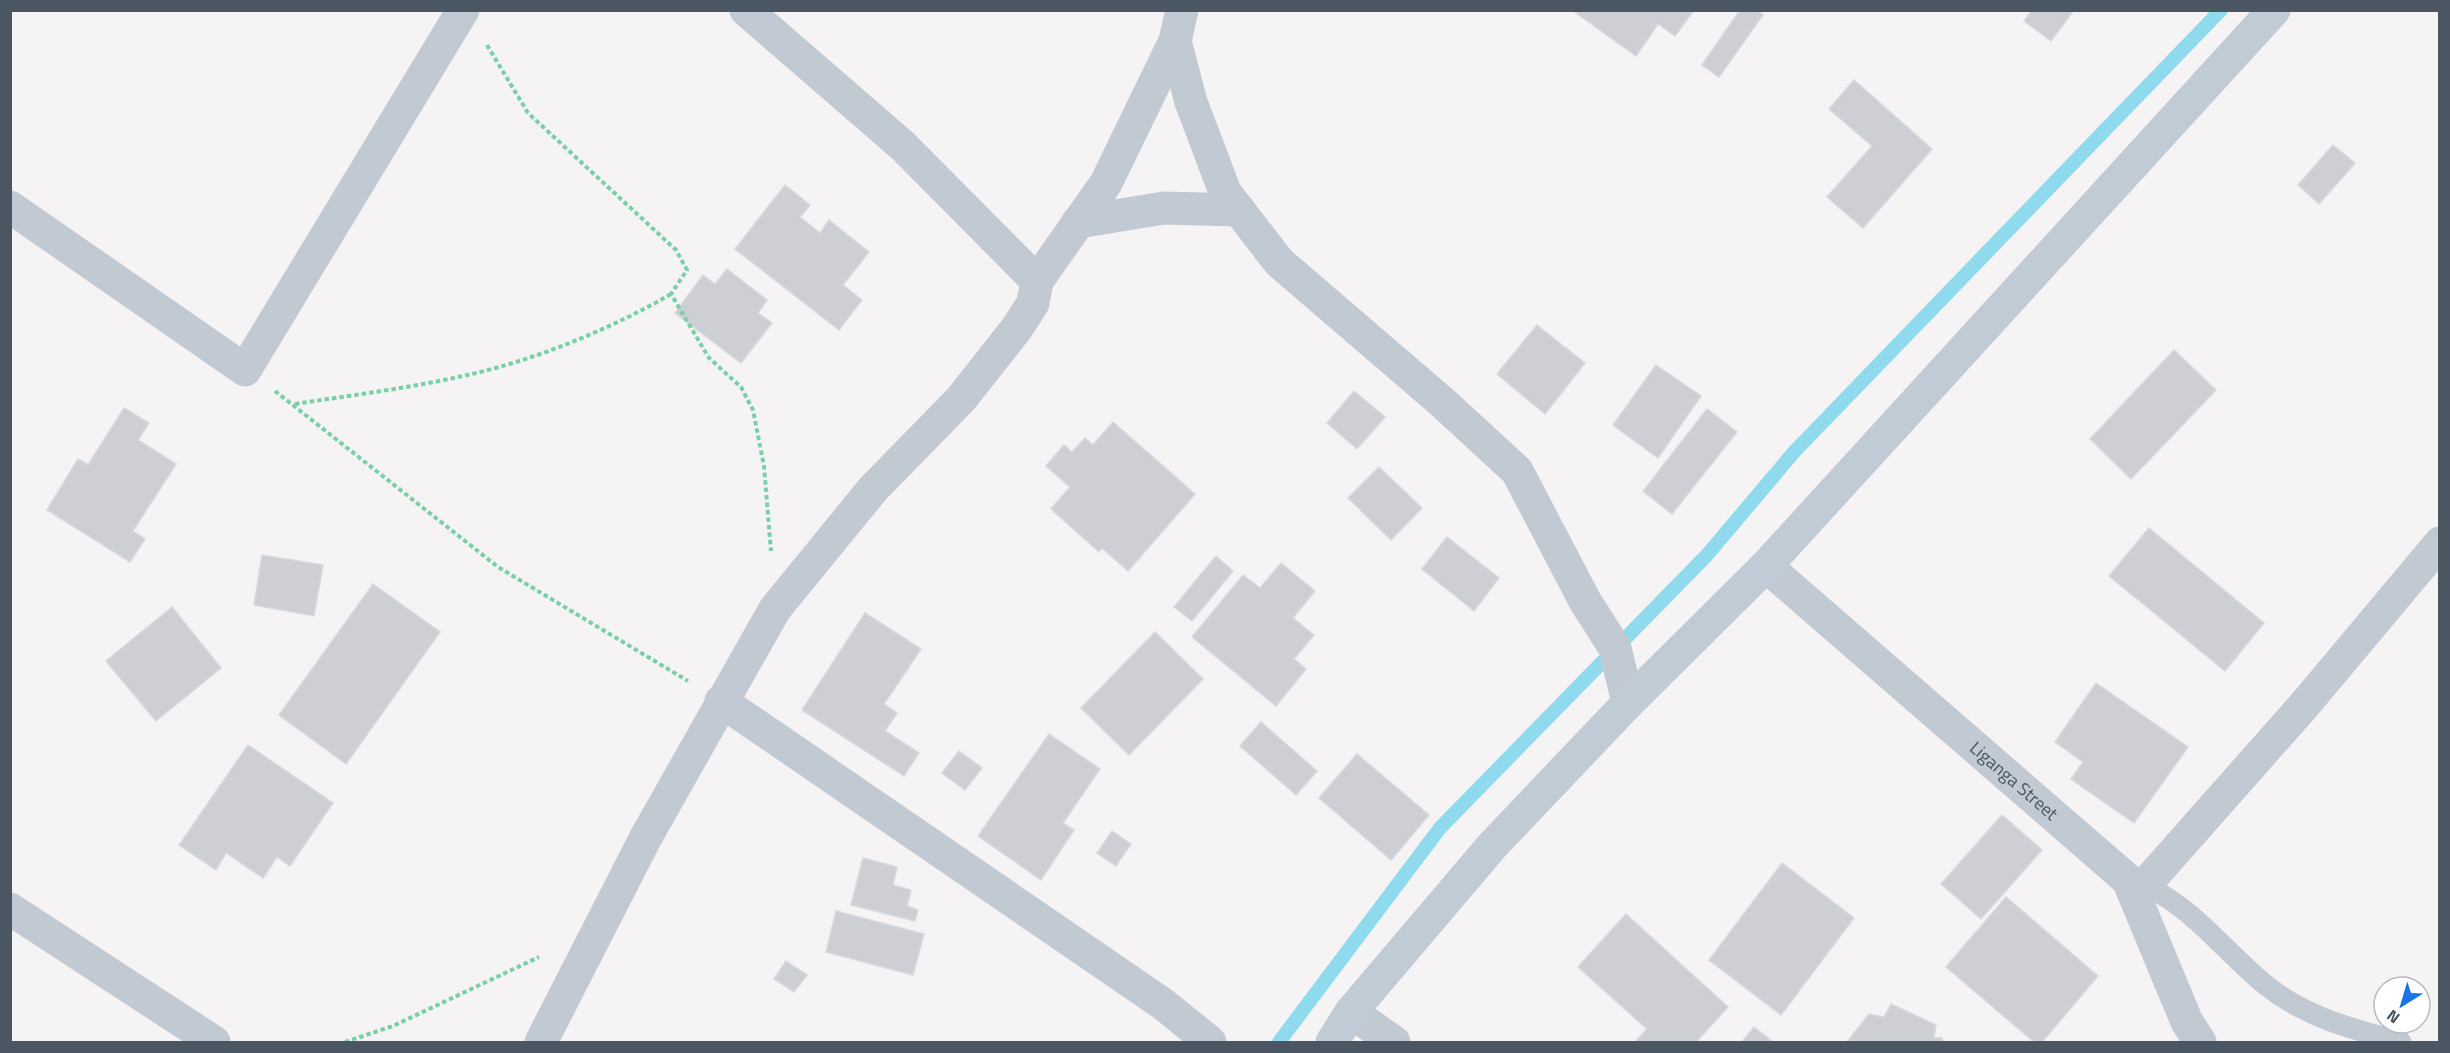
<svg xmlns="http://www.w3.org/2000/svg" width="2450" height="1053" font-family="'Titillium Web',sans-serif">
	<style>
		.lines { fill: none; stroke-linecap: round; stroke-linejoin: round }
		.stream { stroke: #90daee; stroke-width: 14 }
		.building { fill: #cdcfd5; stroke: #d7d9de; stroke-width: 1.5 }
		.path { stroke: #7ad0a6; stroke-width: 4; stroke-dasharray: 4.5 3; stroke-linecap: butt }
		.lane { stroke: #c1cad2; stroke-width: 21 }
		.street { stroke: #c1cad2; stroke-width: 33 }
		.secondary { stroke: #c1cbd6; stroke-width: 33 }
		.labels { text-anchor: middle; stroke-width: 6; stroke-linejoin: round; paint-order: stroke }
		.street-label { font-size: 18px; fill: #4a5661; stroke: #fff }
	</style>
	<rect width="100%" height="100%" fill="#f5f3f3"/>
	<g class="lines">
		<polyline class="stream" points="1279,1042 1440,828 1707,555 1794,452 2221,10"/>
	</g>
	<g class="building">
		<polygon points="1572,10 1694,10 1675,36 1658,24 1636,56"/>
		<polygon points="1740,10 1757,10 1763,15 1719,77 1702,65"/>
		<polygon points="2032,10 2074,10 2051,41 2024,21"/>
		<polygon points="1854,80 1932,149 1863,228 1827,197 1872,146 1829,109"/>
		<polygon points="2333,145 2355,163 2319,204 2298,185"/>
		<polygon points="785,185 810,205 800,217 820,233 829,220 869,252 843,285 862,300 839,330 735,249"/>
		<polygon points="727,269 767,300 758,313 772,323 741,363 675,313 703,275 715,284"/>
		<polygon points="1537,325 1585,363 1545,414 1497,374"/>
		<polygon points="2174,350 2216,390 2131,479 2090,439"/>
		<polygon points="1656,365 1701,396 1658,458 1613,425"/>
		<polygon points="1354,391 1385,417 1357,449 1327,423"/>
		<polygon points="124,408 149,423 138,440 176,464 133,531 145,539 130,562 47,510 78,459 88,465"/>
		<polygon points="1707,409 1737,432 1672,514 1643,491"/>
		<polygon points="1113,422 1195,494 1128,571 1102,548 1099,552 1051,509 1070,487 1046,466 1064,445 1072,452 1085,438 1093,445"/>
		<polygon points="1379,467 1422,508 1391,540 1348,498"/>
		<polygon points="2149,528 2264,623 2225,671 2109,576"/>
		<polygon points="1447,537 1499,578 1474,611 1422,569"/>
		<polygon points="262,555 323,565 314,616 254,605"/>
		<polygon points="1216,556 1233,571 1192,621 1174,607"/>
		<polygon points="1281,563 1315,591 1293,618 1314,635 1294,659 1306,669 1276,706 1192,637 1243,575 1260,588"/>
		<polygon points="373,584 440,632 346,764 279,715"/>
		<polygon points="172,607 221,668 156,721 106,661"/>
		<polygon points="865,613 921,649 884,704 897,713 885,731 919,753 904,776 802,710"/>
		<polygon points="1155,632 1203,679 1129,755 1081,708"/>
		<polygon points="2096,683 2188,747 2134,823 2071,779 2083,762 2055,742"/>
		<polygon points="1261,722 1317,771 1296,795 1240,746"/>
		<polygon points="1049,734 1100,769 1063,823 1074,830 1041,880 978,836"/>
		<polygon points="248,745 333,803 290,866 277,857 263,878 226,853 216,870 179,845"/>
		<polygon points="959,751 982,768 965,790 942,773"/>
		<polygon points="1357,754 1429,815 1391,860 1319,798"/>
		<polygon points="2002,815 2042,850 1981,919 1941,884"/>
		<polygon points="1112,831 1131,844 1116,866 1097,853"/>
		<polygon points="863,858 897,867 893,885 911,890 907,906 918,910 915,921 851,905"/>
		<polygon points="1782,863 1854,918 1781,1015 1709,960"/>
		<polygon points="2006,897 2098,976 2042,1042 2034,1042 1946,967"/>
		<polygon points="836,911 924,934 913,975 826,952"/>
		<polygon points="1626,914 1728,1007 1696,1042 1635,1042 1647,1029 1578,967"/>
		<polygon points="786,961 807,975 794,992 774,979"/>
		<polygon points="1891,1004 1936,1025 1934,1038 1942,1038 1943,1042 1847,1042 1869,1014 1884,1017"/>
		<polygon points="1754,1027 1773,1042 1742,1042"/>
	</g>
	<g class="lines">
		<g class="path">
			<polyline points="487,45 528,113 676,250 687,270 671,294 709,358 741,387 753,410 764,466 771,551"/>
			<polyline points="275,391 498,567 688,681"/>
			<path d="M295 404C352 395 411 388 467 375 533 361 613 328 671 294"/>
			<polyline points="345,1042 393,1026 539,957"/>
		</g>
		<path class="lane" d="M2134 882C2188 899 2224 952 2267 986 2305 1017 2355 1030 2401 1042"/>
		<g class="street">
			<polyline points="1182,10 1175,41 1191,102 1225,192 1279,262 1442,402 1517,471 1585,601 1615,648 1628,703"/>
			<polyline points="10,207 245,370 463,10"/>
			<polyline points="1078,222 1164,208 1239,210"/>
			<polyline points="1037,281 1106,183 1175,41"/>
			<path id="s1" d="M1766 566 2128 880 2187 1022 2200 1042"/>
			<polyline points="721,701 1163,1004 1210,1042"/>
			<polyline points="2145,885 2306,703 2440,543"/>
			<polyline points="10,909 214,1042"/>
			<polyline points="1351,1012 1394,1042"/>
			<polyline points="541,1042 646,837 775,609 873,489 961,399 1017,328 1033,303 1037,281 903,146 746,10"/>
		</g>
		<polyline class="secondary" points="1332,1042 1351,1012 1492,846 1628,703 1766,566 2274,10"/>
	</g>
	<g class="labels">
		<g class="street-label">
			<text dy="6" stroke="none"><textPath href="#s1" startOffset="328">Liganga Street</textPath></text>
		</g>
	</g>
	<rect width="2450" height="1053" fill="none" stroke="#4a5661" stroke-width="24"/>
	<g transform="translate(2402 1005) rotate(217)"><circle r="28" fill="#ffffff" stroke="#b7bbc0" stroke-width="1.5"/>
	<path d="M0-4.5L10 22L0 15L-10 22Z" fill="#1a73e8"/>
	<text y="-9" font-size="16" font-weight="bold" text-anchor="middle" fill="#4a5661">N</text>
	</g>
</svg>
